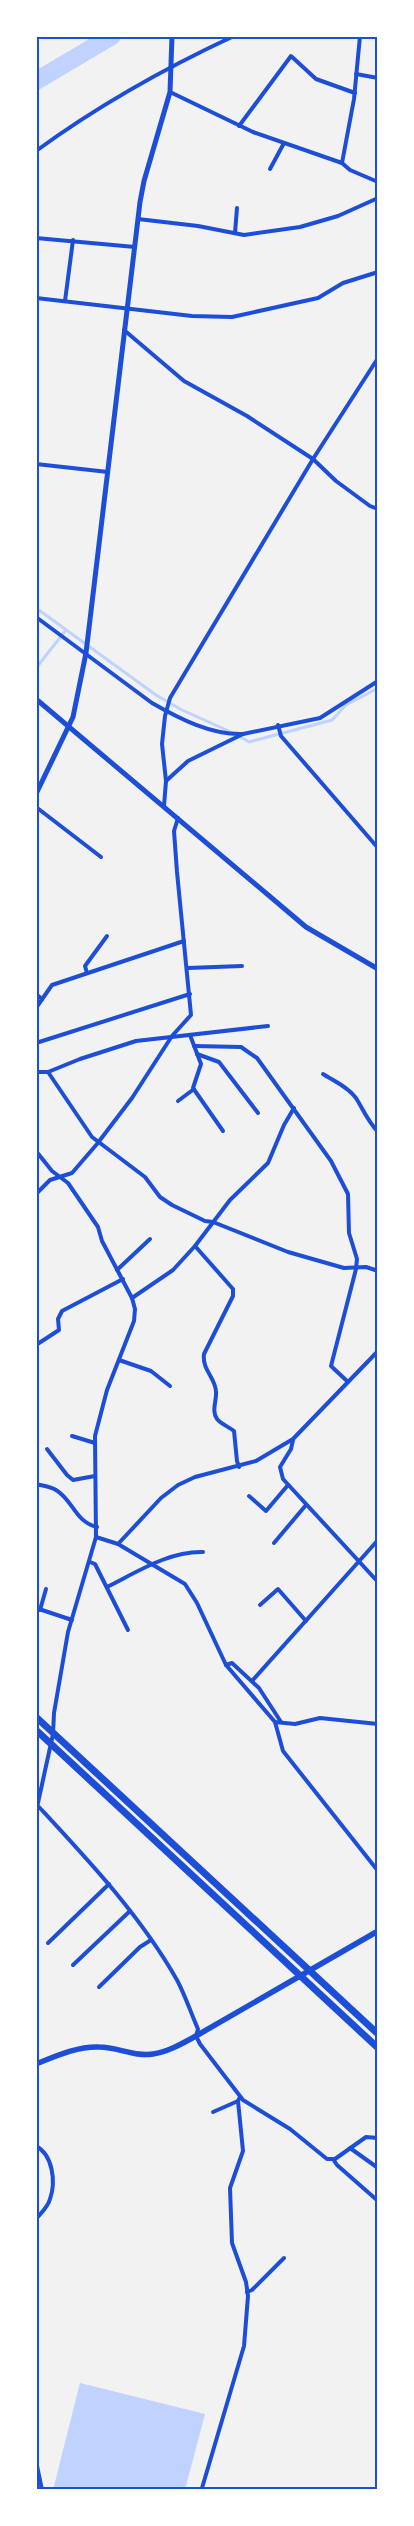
<svg xmlns="http://www.w3.org/2000/svg" width="414" height="2526" font-family="'Golos Text',sans-serif">
	<style>
		.water { fill: #bfd3fe }
		.lines { fill: none; stroke-linecap: round; stroke-linejoin: round }
		.stream { stroke: #bfd3fe; stroke-width: 3 }
		.river { stroke: #bfd3fe; stroke-width: 18 }
		.minor { stroke: #1d4ed8; stroke-width: 4 }
		.tertiary { stroke: #1d4ed8; stroke-width: 5 }
		.secondary { stroke: #1d4ed8; stroke-width: 5.5 }
		.trunk { stroke: #1d4ed8; stroke-width: 7 }
		.neatline { fill: none; stroke: #1d4ed8; stroke-width: 2 }
	</style>
	<rect width="100%" height="100%" fill="#f2f2f2"/>
	<polygon class="water" points="80,2383 205,2414 185,2490 53,2490"/>
	<g class="lines">
		<g class="stream">
			<polyline points="36,608 156,695 180,709 233,733"/>
			<polyline points="36,668 66,630"/>
			<polyline points="239,736 249,742 332,720 346,705 378,688"/>
		</g>
		<polyline class="river" points="36,81 112,36"/>
		<g class="minor">
			<polyline points="356,74 378,78"/>
			<polyline points="170,92 253,132 342,163 350,170 378,182"/>
			<polyline points="239,126 291,56 316,79 355,93"/>
			<path d="M36 151C99 105 163 69 234 36"/>
			<polyline points="342,163 354,99 360,36"/>
			<polyline points="270,169 284,143"/>
			<polyline points="138,219 198,226 244,235 300,227 338,216 378,198"/>
			<polyline points="235,233 237,208"/>
			<polyline points="36,238 135,247"/>
			<polyline points="36,298 192,316 232,317 318,298 343,283 378,272"/>
			<polyline points="65,301 73,240"/>
			<polyline points="124,330 184,381 247,416 313,459 336,481 370,506 378,509"/>
			<polyline points="36,464 108,472"/>
			<path d="M36 617 152 703C180 719 211 735 243 734"/>
			<polyline points="278,725 281,736 378,848"/>
			<polyline points="166,781 188,761 243,734 320,718 378,681"/>
			<polyline points="164,806 166,781 162,744 165,716 170,698 313,459 378,358"/>
			<polyline points="36,807 101,857"/>
			<polyline points="188,968 242,966"/>
			<polyline points="87,973 85,966 107,936"/>
			<polyline points="36,994 42,999"/>
			<polyline points="36,1008 52,985 184,941"/>
			<polyline points="190,1035 201,1064 193,1088 223,1131"/>
			<polyline points="36,1043 190,994"/>
			<polyline points="194,1046 241,1047 257,1058 331,1161 348,1194 349,1233 357,1259 356,1269 331,1366 347,1381"/>
			<polyline points="197,1054 219,1062 258,1113"/>
			<polyline points="36,1072 48,1072 80,1059 136,1041 268,1026"/>
			<polyline points="48,1072 92,1137 145,1177 160,1197 172,1205 205,1221 213,1222 288,1252 344,1268 366,1267 378,1271"/>
			<path d="M323 1074C334 1081 348 1087 356 1098 364 1111 367 1120 378 1132"/>
			<polyline points="178,1101 194,1089"/>
			<polyline points="36,1151 52,1171 68,1183 98,1227 102,1241 132,1298 135,1309 134,1321 107,1390 95,1436 96,1537 68,1632 54,1713 53,1734 36,1812"/>
			<polyline points="36,1194 50,1180 72,1173 97,1144 132,1098 172,1036 191,1015 177,872 174,831 178,818"/>
			<path d="M195 1246 233 1289V1296L204 1354C202 1370 215 1377 216 1391 217 1401 211 1410 217 1419 221 1424 229 1427 234 1431L237 1461 239 1467"/>
			<polyline points="117,1270 150,1239"/>
			<polyline points="132,1298 173,1270 195,1246 230,1200 268,1163 284,1125 294,1108"/>
			<polyline points="36,1345 59,1330 58,1319 62,1311 123,1279"/>
			<polyline points="119,1360 151,1371 170,1386"/>
			<polyline points="72,1436 95,1443"/>
			<polyline points="293,1440 291,1449 280,1467 283,1479 378,1582"/>
			<polyline points="47,1449 67,1475 73,1480 95,1476"/>
			<path d="M36 1484C43 1486 50 1486 56 1490 73 1500 75 1522 97 1527"/>
			<polyline points="249,1496 266,1511 288,1485"/>
			<polyline points="96,1537 118,1544 185,1584 197,1603 226,1665 275,1722 283,1751 378,1871"/>
			<polyline points="274,1543 306,1505"/>
			<polyline points="118,1544 161,1498 178,1485 195,1477 256,1461 293,1439 378,1351"/>
			<polyline points="90,1562 95,1564 128,1630"/>
			<path d="M107 1587C137 1572 169 1551 203 1552"/>
			<polyline points="260,1605 278,1589 306,1621"/>
			<polyline points="36,1608 72,1620"/>
			<polyline points="40,1610 46,1589"/>
			<polyline points="226,1665 232,1663 259,1688 281,1722"/>
			<polyline points="252,1681 378,1540"/>
			<polyline points="275,1722 295,1724 320,1718 378,1724"/>
			<path d="M39 1807C89 1861 140 1915 177 1980 185 1995 191 2013 198 2029L196 2036 200 2044 243 2100 290 2129 327 2159H335L366 2137 378 2138"/>
			<polyline points="48,1943 109,1884"/>
			<polyline points="73,1965 130,1911"/>
			<polyline points="99,1987 140,1947 151,1940"/>
			<polyline points="213,2112 238,2101"/>
			<path d="M36 2146C53 2155 56 2182 50 2199 48 2207 41 2213 36 2219"/>
			<polyline points="350,2148 378,2168"/>
			<polyline points="333,2159 337,2165 378,2201"/>
			<polyline points="247,2292 252,2290 284,2258"/>
			<polyline points="36,2461 42,2490"/>
			<polyline points="202,2488 244,2346 248,2296 246,2282 232,2243 230,2188 243,2151 238,2101 240,2097"/>
		</g>
		<g class="tertiary">
			<polyline points="36,699 306,927 378,969"/>
			<polyline points="36,794 73,717 86,653 140,202 144,181 170,92 172,36"/>
		</g>
		<path class="secondary" d="M36 2064C56 2056 78 2046 99 2047 118 2047 134 2057 153 2054 168 2052 183 2043 196 2036L378 1931"/>
		<g class="trunk">
			<polyline points="36,1717 378,2034"/>
			<polyline points="36,1730 378,2048"/>
		</g>
	</g>
	<rect width="414" height="2526" fill="none" stroke="#ffffff" stroke-width="75"/>
	<rect x="38" y="38" width="338" height="2450" class="neatline"/>
</svg>
